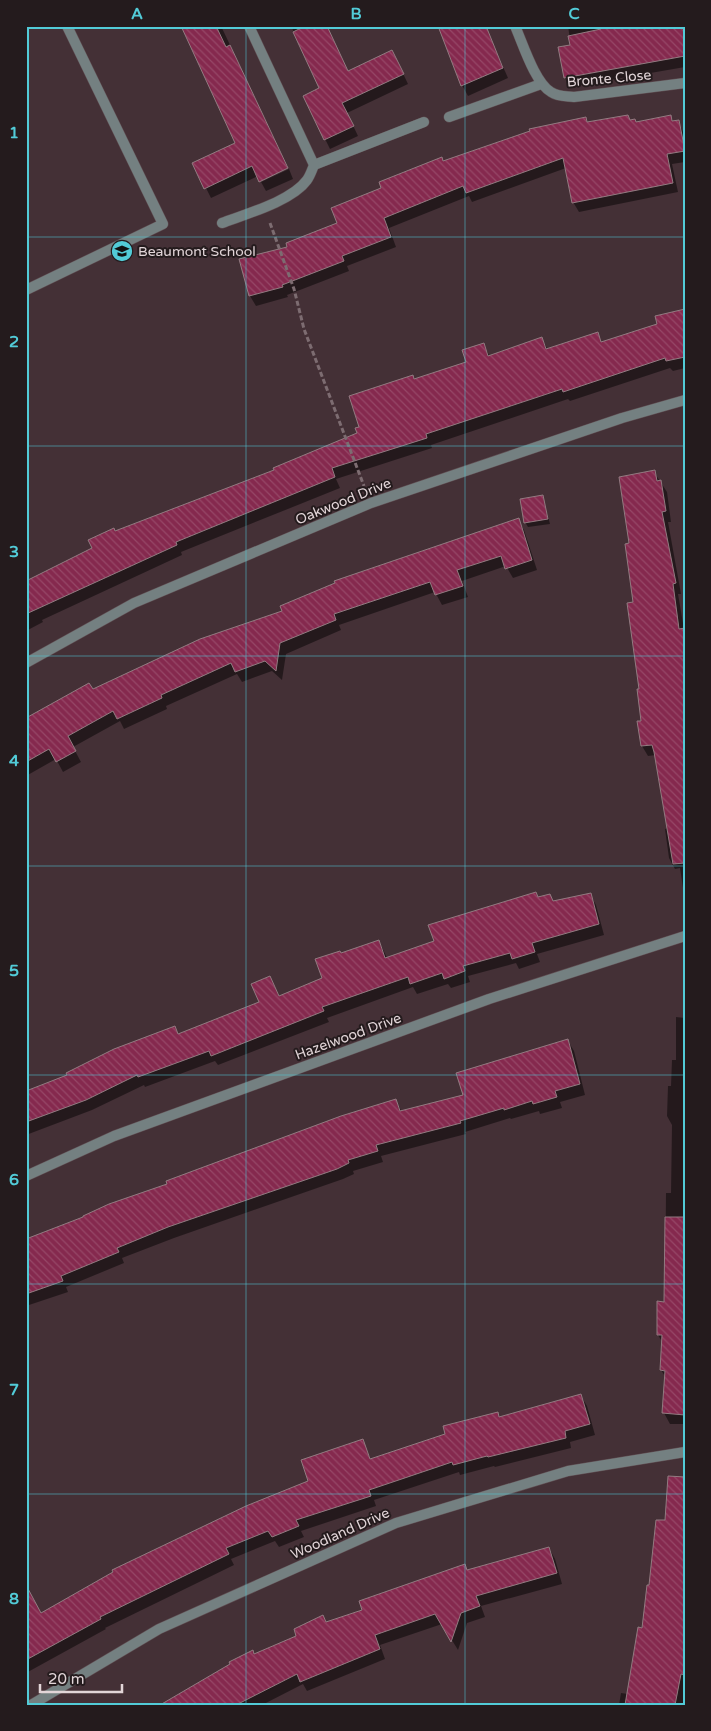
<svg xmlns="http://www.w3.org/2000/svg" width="711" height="1731" font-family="'Varela Round',sans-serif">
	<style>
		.shadow { fill: #0007 }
		.building { fill: url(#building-back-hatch); stroke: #927b81 }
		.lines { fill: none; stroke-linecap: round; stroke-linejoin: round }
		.service-casing { stroke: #604e53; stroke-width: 11 }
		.minor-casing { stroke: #604e53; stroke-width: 11 }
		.path { stroke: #7d6c71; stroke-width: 3; stroke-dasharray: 5 2.5; stroke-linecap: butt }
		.service { stroke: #748081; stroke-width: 10 }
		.minor { stroke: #748081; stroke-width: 10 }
		.grid { fill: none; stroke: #52cbd7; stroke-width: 1; stroke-opacity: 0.55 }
		.labels { text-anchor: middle; stroke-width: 4; stroke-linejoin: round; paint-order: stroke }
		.street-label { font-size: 14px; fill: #e2d5d8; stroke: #241b1d }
		.poi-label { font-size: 14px; fill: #e2d5d8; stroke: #241b1d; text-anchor: start }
		.neatline { fill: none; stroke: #52cbd7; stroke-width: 2 }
		.grid-label { font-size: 16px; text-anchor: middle; font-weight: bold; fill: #52cbd7 }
	</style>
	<defs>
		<pattern id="building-back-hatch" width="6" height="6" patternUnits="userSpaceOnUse" patternTransform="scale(1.25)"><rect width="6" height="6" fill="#85294e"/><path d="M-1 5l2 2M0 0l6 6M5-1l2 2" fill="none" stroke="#964767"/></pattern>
	</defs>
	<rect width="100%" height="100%" fill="#443036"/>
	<g class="shadow">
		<polygon points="182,26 221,26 288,167 260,180 258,176 211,198 206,188 236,143"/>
		<polygon points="291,26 325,26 348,72 397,61 408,84 347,113 358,136 330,149 304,96 321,88"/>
		<polygon points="485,26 508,78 468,96 462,85"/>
		<polygon points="568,26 685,26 685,67 570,87 565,78 559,48 571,46"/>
		<polygon points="628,116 631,121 637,124 671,117 673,122 678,121 685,136 685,162 672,164 678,192 579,212 573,202 566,168 472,202 469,196 389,228 396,247 347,266 349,271 287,295 288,297 256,306 250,296 289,248 338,224 444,162 586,119 588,123"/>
		<polygon points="289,169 293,179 266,191 261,182"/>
		<polygon points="685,311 685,368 673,371 670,368 570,401 568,399 431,445 432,448 336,479 340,488 181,552 182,555 42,620 43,622 26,631 26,582 94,549 115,533 275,470 358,433 415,381 468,363 483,344 490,357 542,339 548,350 597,334 602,343 659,325"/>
		<polygon points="654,472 667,492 671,522 668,522 681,594 678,594 685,635 685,901 680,868 675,869 669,858 665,829 668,828 656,755 648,756 642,746 639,722 643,722 631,544"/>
		<polygon points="543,497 550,524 528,527 525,522"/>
		<polygon points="518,520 524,530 537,570 513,578 506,566 462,581 468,597 442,605 435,592 339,625 341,630 286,654 282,680 272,671 242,682 237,674 166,706 167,709 124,729 120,721 73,747 81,762 63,772 56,759 26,776 26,727 92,691 284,612"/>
		<polygon points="535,893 538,898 553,902 590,894 596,905 604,935 537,954 540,962 519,969 516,963 468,976 470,982 451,988 448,984 417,994 413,987 327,1018 329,1022 218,1065 215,1061 145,1087 144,1085 92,1110 26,1135 26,1093 175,1028 179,1035 261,1003 270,977 280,997 323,979 341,955 379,941 387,958 435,942 430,926"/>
		<polygon points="676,1017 685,1018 685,1424 670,1424 664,1413 666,1378 661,1370 663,1343 658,1335 665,1303 666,1193 671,1193 672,1125 667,1116 668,1086 671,1086 672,1060 676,1060"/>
		<polygon points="568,1041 574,1051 585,1095 560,1102 562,1108 540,1114 539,1111 511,1119 510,1118 465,1132 466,1134 381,1156 383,1162 353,1171 354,1174 343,1179 174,1238 122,1258 124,1263 66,1287 68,1292 26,1306 26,1248 396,1101 402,1112 464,1096"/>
		<polygon points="581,1396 587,1406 595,1435 570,1442 571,1448 495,1467 494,1466 460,1475 459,1472 374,1500 376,1506 301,1531 304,1537 279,1547 275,1541 231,1559 234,1565 105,1628 106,1629 26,1673 26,1609 41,1614 310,1481 362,1441 371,1460 446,1435 497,1413 500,1418"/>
		<polygon points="685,1500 683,1705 619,1705 621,1693 628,1694 666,1522"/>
		<polygon points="549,1548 555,1559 562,1584 481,1606 485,1617 467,1623 458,1650 442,1624 380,1645 385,1659 307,1691 303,1684 262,1705 163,1705 254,1655 465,1566 468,1571"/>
	</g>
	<g class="building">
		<polygon points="181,26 216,26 226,47 230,45 288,168 259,182 252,166 204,189 192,163 235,143"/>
		<polygon points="305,26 327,26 348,71 392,50 404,74 342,103 354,126 324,140 303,96 319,88 293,32"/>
		<polygon points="438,26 486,26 503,68 461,86"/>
		<polygon points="601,26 685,26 685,56 564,78 558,47 570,45 568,36 601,29"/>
		<polygon points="628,115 630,120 635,119 636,122 671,115 672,121 679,120 685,151 667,154 673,183 572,203 563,158 466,193 463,186 384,218 391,237 342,256 344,261 282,285 283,287 249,296 239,259 287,247 286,243 337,223 331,208 381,188 379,182 442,157 443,161 530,131 529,129 586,117 587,122"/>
		<polygon points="685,309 685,357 666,361 665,358 563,392 562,389 426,434 427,438 332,468 335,477 176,542 177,545 26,614 26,581 92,548 88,540 114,528 115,531 274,470 273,468 357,433 355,428 359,427 349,396 413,375 414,379 466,362 462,350 484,343 488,356 542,337 546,349 598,332 601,342 657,324 655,316"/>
		<polygon points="655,470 657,481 661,480 666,511 662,512 676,583 673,584 679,629 685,628 685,863 673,864 654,752 652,745 641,746 637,721 641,721 637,689 639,689 627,603 633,602 625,544 629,543 619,477"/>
		<polygon points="543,495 548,519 524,523 520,499"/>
		<polygon points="519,518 532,560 505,569 501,556 457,570 463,586 435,595 430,582 334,614 336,620 280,643 276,671 265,661 235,672 231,663 161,695 162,698 117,719 113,711 68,736 76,751 56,762 49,749 26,762 26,718 89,683 93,689 200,639 282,611 280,606 335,583 334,581"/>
		<polygon points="536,892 538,897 550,894 553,901 591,893 599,924 532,943 535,952 512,959 510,953 463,966 465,971 444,979 442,973 410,984 408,977 322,1007 324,1011 211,1056 209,1051 138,1077 137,1075 86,1100 26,1122 26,1091 67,1075 66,1073 114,1049 175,1026 178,1034 259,1002 251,984 270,976 279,996 322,978 315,959 340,951 341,953 379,940 385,958 434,941 428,925"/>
		<polygon points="568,1039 580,1084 555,1091 557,1097 533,1104 532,1101 504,1110 504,1108 460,1121 461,1123 376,1145 378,1151 348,1160 349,1163 337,1169 168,1227 117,1248 119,1252 61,1276 63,1281 26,1294 26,1239 83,1217 83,1216 109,1204 167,1184 166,1181 341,1116 396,1099 400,1111 463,1095 456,1073"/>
		<polygon points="665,1217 685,1217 685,1415 662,1413 665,1371 660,1370 662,1335 657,1335 657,1301 664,1302"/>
		<polygon points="581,1394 590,1424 565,1431 566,1438 488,1457 487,1456 453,1465 452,1462 369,1490 371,1496 296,1520 299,1526 272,1537 268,1531 226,1548 229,1554 100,1617 101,1619 26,1660 26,1585 41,1613 113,1572 112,1570 246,1506 308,1481 301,1460 363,1439 370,1459 445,1434 443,1426 498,1412 499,1417"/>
		<polygon points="668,1476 685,1477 685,1675 681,1674 675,1705 625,1705 638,1627 642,1628 647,1585 649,1585 656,1520 665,1520"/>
		<polygon points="549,1547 557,1573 476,1596 480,1606 461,1613 451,1642 435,1614 375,1635 380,1649 300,1682 297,1674 236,1705 160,1705 230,1664 229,1662 253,1650 254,1654 296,1636 294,1629 323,1615 326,1622 362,1610 359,1601 465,1564 467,1570"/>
	</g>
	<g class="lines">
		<g class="service-casing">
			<polyline id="service" points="26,290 163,224 67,26"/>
		</g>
		<g class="minor-casing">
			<g id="minor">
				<path d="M515 26C523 44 535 83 551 92 558 97 566 96 574 97L685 83"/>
				<polyline points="449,117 541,84"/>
				<polyline points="314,165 424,122"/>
				<path d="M222 223C246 214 292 201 307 180 310 176 312 170 314 165L249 26"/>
				<polyline points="26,663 134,603 371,503 622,418 685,400"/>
				<polyline points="26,1176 114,1136 489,999 685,936"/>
				<polyline points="31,1705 159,1629 396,1523 568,1471 685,1452"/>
			</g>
		</g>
		<polyline class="path" points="270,223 294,289 304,329 364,486"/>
		<use href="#service" class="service"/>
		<use href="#minor" class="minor"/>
	</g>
	<path class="grid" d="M246 26V1705M465 26V1705M26 237H685M26 446H685M26 656H685M26 866H685M26 1075H685M26 1284H685M26 1494H685"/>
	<defs>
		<g id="school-disc" transform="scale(1.125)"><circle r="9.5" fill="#52cbd7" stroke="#241b1d"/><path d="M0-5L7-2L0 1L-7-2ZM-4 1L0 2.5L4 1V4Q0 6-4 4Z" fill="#111"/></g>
	</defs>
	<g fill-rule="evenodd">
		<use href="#school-disc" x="122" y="251"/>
	</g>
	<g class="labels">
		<g class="street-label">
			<text transform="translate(609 78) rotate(-5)" y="5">Bronte Close</text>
			<text transform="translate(343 501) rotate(-22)" y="5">Oakwood Drive</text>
			<text transform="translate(348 1036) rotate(-20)" y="5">Hazelwood Drive</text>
			<text transform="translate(340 1533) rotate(-24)" y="5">Woodland Drive</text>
		</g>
		<g class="poi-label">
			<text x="138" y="256">Beaumont School</text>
		</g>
	</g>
	<rect width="711" height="1731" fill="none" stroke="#241b1d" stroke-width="55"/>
	<path d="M40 1684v8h82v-8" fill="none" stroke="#e2d5d8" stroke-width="2.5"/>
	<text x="48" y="1684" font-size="15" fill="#e2d5d8" stroke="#241b1d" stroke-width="4" paint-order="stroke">20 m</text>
	<rect x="28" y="28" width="656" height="1676" class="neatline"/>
	<g class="grid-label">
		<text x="137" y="19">A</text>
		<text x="356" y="19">B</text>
		<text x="574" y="19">C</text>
		<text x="14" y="138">1</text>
		<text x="14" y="347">2</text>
		<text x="14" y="557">3</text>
		<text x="14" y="766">4</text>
		<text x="14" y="976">5</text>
		<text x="14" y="1185">6</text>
		<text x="14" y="1395">7</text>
		<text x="14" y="1604">8</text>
	</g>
</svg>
